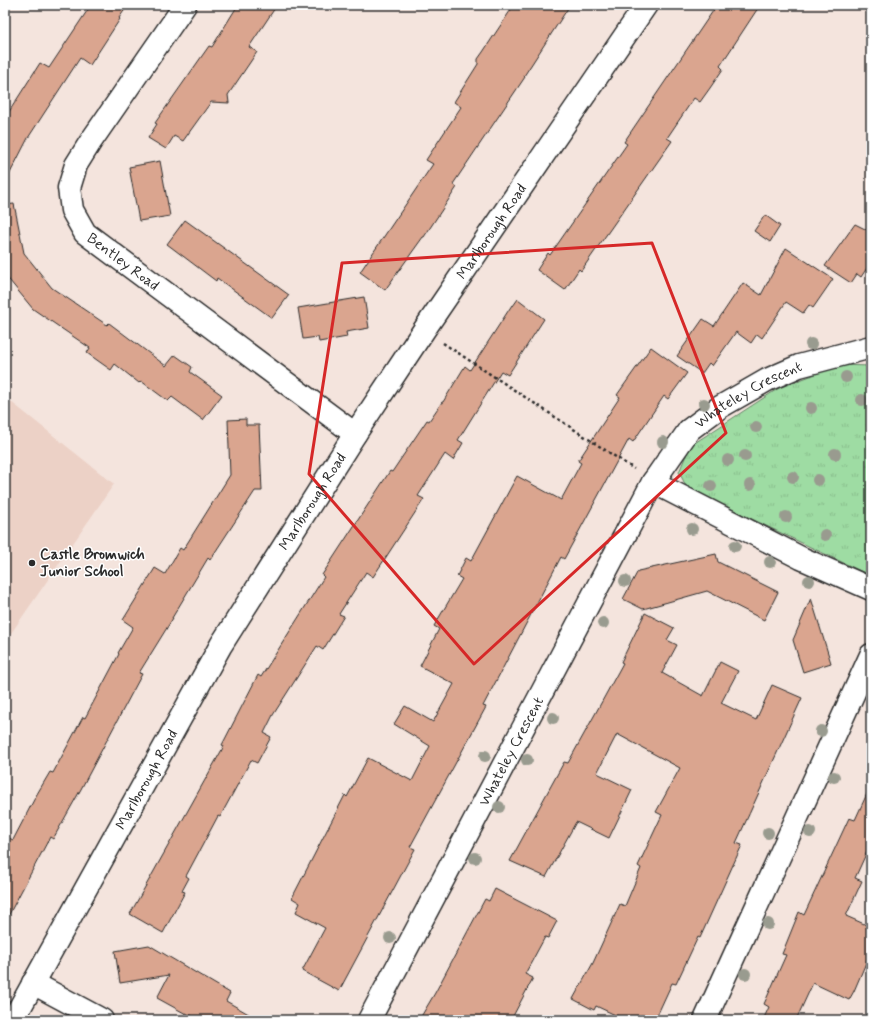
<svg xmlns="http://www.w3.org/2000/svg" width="876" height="1025" font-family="Mynerve,sans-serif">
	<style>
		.built { fill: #ecd1c6 }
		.grass { fill: url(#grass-tufts); stroke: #648467 }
		.building { fill: #daa58f; stroke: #2b2b2b }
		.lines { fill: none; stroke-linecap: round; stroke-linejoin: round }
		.minor-casing { stroke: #2b2b2b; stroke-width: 25 }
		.path { stroke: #2b2b2b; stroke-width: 2.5; stroke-dasharray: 3 3; stroke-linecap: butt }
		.minor { stroke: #fff; stroke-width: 22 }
		.tree { fill: #999b8f }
		.marked { fill: none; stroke: #d62828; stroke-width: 3; stroke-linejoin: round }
		.poi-dot { fill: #2b2b2b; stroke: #fff; stroke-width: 1.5 }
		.labels { text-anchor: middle; stroke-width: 3; stroke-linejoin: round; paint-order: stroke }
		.street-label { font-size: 15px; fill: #2b2b2b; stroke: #fff }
		.poi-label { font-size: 15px; font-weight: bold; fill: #2b2b2b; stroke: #fff; text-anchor: start }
	</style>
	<defs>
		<pattern id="grass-tufts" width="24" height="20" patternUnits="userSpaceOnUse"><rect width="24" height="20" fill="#9edca3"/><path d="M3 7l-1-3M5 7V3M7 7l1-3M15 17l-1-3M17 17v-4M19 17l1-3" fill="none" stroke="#88bd8c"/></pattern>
	</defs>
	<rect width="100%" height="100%" fill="#f4e4dd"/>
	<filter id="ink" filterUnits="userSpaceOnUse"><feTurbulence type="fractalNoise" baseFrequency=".025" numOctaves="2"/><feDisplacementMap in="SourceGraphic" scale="8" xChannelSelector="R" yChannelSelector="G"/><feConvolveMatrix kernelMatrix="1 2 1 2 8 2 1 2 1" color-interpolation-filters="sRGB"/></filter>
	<g filter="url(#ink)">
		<polygon class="built" points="5,397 114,484 5,642"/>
		<polygon class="grass" points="839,365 871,366 871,576 687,488 679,472 690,446 779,388"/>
		<g class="building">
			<polygon points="91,5 128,5 119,18 120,19 90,65 80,58 28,138 5,183 5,118 40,63 49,68"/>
			<polygon points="238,5 277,5 249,47 257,52 228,95 229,103 211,102 183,141 174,136 166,149 148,138 157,124 155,123 209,46 212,47"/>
			<polygon points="514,5 570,5 524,76 525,77 453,184 457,187 424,237 423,237 385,290 360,272 433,164 426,160 461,107 454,102 478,64 478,59 483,52"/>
			<polygon points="717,5 760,5 720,66 723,69 710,88 700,102 694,98 667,138 672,141 581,271 579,269 565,290 537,270 548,253 550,255 627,144 624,142"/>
			<polygon points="160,161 170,216 139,221 129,167"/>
			<polygon points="14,204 24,253 52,288 107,325 109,323 166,366 175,355 192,367 190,372 222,395 203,420 172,397 168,401 141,381 139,383 115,364 111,370 87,353 90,348 33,309 5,275 5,205"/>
			<polygon points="765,215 780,226 770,242 754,231"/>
			<polygon points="185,220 289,295 272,318 217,278 216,281 167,244"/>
			<polygon points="855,224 871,232 871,262 861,277 857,274 851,283 825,266"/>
			<polygon points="786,248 833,279 813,308 809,305 803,313 786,302 762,338 757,334 751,343 736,332 712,366 709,363 702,373 677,356 703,319 714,326 743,283 761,295"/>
			<polygon points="364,297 369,328 346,332 347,337 319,342 318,337 303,339 298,308"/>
			<polygon points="518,299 544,319 508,375 501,371 458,440 463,443 453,460 445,454 418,496 424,499 373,577 366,572 339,614 344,616 323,650 317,646 273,715 264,733 271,737 257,763 251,760 220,817 218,816 186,876 189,878 182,891 185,892 163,933 130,914 224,746 222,745 258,675 261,677 324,577 322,575 390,471 392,472 427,420 429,421 442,402 443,402 465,366 470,370 512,305 513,306"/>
			<polygon points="651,347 687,373 668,399 664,396 633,442 629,439 564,559 561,557 483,706 486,707 410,847 415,849 339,991 302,971 325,928 296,912 300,903 292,898 345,795 347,797 368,758 412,781 430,746 394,724 405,706 433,722 454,684 420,666 439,629 434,626 462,579 457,576 466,558 471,561 517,476 561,500 581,463 578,461 620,397 617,395"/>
			<polygon points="246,419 246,425 259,425 262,491 255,491 210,560 208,558 172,618 173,618 139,673 142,674 81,789 53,839 50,837 5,922 5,836 13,840 37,794 50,772 53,773 83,717 85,718 119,654 118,653 133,627 123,620 155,568 165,574 180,548 183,550 230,475 228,420"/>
			<polygon points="716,554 718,562 778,592 764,620 707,591 643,609 623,599 638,571"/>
			<polygon points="811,598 831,663 803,672 793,640"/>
			<polygon points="645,613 674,628 667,640 677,645 662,673 703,696 720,662 738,671 721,703 756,720 772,685 802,698 736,843 742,845 700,938 698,937 676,984 672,983 655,1020 626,1020 596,1006 594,1010 573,999 593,963 620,904 625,906 641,868 638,866 662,815 656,812 680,768 617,734 597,773 632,790 609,838 576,822 546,877 510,861 564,762 568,763 594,716 623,663 621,662"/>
			<polygon points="871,785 871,843 855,878 862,881 846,916 871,927 871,951 854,991 849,1000 813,983 796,1020 763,1020 769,1007 764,1004 786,955 782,954 799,912 804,915 849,818 855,820"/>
			<polygon points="495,889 557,921 548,938 545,937 525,974 533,978 511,1020 419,1020 435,993 485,899 489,901"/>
			<polygon points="149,945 230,993 226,1001 259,1020 200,1020 186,1013 186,1014 157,998 169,975 120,983 115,951"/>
		</g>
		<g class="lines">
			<g class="minor-casing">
				<g id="minor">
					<path id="s1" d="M185 5 91 141 76 165 69 188 72 210 85 233 355 434"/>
					<polyline points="653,482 801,558 871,589"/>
					<polyline points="33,983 102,1020"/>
					<path id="s2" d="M13 1020 221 645 355 434 424 330 646 5"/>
					<path id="s3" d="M369 1020 653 482 689 430 720 407 767 380 799 366 871 347"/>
					<polyline points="705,1020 871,655"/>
				</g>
			</g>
			<polyline class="path" points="443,343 634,469"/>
			<use href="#minor" class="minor"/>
		</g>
		<g class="tree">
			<circle cx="811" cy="344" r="6"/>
			<circle cx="846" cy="377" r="6"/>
			<circle cx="862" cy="400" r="6"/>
			<circle cx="704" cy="404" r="6"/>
			<circle cx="811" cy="408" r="6"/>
			<circle cx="756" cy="427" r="6"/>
			<circle cx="663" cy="442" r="6"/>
			<circle cx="835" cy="454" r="6"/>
			<circle cx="745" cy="456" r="6"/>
			<circle cx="728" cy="460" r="6"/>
			<circle cx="793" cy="477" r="6"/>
			<circle cx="818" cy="480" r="6"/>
			<circle cx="750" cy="485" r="6"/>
			<circle cx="711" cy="486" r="6"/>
			<circle cx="786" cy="517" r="6"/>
			<circle cx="692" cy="529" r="6"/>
			<circle cx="825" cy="535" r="6"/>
			<circle cx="735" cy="546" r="6"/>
			<circle cx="770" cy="562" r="6"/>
			<circle cx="625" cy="581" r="6"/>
			<circle cx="809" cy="581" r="6"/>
			<circle cx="603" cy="623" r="6"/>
			<circle cx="553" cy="718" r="6"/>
			<circle cx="821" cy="731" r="6"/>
			<circle cx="485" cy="756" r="6"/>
			<circle cx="527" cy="760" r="6"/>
			<circle cx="834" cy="777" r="6"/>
			<circle cx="499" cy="807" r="6"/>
			<circle cx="810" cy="832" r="6"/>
			<circle cx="768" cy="833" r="6"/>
			<circle cx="475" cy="858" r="6"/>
			<circle cx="768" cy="924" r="6"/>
			<circle cx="390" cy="938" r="6"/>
			<circle cx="745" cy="974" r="6"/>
		</g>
	</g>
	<path class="marked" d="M652 243 726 433 474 664 309 474 342 263Z"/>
	<circle class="poi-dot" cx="32" cy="563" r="4"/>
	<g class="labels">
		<g class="street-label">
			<text dy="5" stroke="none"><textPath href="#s2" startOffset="923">Marlborough Road</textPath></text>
			<text dy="5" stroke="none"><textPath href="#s1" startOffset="314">Bentley Road</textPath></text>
			<text dy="5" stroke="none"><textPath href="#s3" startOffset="741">Whateley Crescent</textPath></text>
			<text dy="5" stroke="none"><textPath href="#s2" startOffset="599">Marlborough Road</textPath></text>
			<text dy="5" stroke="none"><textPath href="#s3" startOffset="304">Whateley Crescent</textPath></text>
			<text dy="5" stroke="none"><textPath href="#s2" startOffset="275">Marlborough Road</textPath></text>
		</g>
		<g class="poi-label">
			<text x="40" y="559">Castle Bromwich<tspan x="40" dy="17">Junior School</tspan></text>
		</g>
	</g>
	<rect width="876" height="1025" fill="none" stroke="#fff" stroke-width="20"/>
	<rect x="10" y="10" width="856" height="1005" fill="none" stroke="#2b2b2b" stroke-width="1.5" filter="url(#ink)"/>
</svg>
